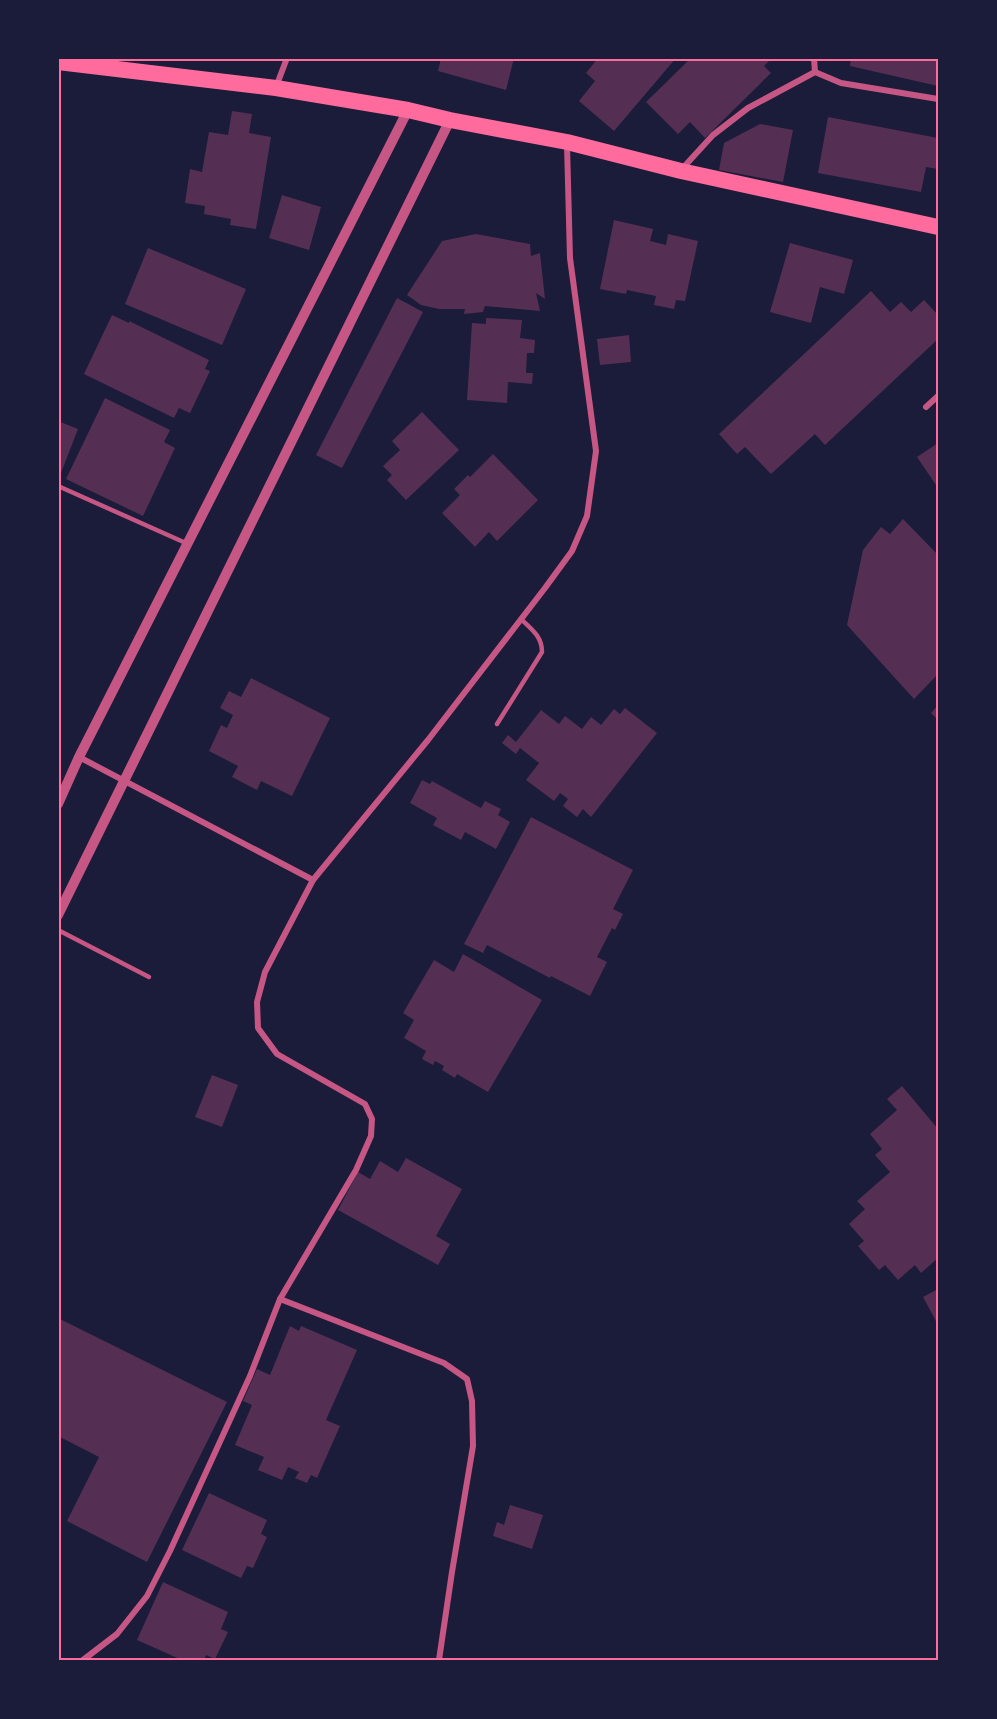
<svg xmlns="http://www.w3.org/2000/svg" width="997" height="1719" font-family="Montserrat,sans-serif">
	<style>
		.building { fill: #542f53 }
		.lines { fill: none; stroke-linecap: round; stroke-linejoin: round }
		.service { stroke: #c65784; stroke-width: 4.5 }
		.minor { stroke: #c65784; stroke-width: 6 }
		.tertiary { stroke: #c65784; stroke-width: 10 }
		.trunk { stroke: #ff6b9d; stroke-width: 16 }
		.neatline { fill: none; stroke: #ff6b9d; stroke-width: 2 }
	</style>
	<rect width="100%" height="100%" fill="#1b1b3a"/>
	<g class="building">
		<polygon points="441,58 514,58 506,90 438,71"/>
		<polygon points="598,58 676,58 614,131 579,101 595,81 586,73"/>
		<polygon points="691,58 772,58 764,66 771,73 705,138 690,122 678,134 646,102"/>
		<polygon points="851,58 938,58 938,86 850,66"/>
		<polygon points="232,111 252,114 249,133 271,137 256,229 230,225 231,219 204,214 205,206 185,203 190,169 202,172 209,132 228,135"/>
		<polygon points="828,117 938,138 938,169 926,167 921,192 818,173"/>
		<polygon points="760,124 793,130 783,182 719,170 724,143"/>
		<polygon points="282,195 321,207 309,250 269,238"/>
		<polygon points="614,220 653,229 650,241 666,245 668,234 698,241 685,301 676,300 674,309 654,305 656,296 627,290 626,294 600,289"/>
		<polygon points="476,234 530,244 531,256 540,253 545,299 536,293 540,311 485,306 483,312 464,314 465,309 439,309 421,305 407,295 442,241"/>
		<polygon points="790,243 853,260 844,294 820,287 811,323 770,312"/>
		<polygon points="148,248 246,289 222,345 125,304"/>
		<polygon points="871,291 890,312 901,302 911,312 924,300 938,315 938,339 825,445 815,434 771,474 745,447 737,454 719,434"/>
		<polygon points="397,298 423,312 342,468 316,455"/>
		<polygon points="112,315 129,323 129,321 209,360 205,369 210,371 190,413 179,408 174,418 84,374"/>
		<polygon points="486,318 522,320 520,338 535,340 534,353 527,353 526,373 533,373 532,384 508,382 507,403 467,400 472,323 486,324"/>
		<polygon points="629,335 631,362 600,365 597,339"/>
		<polygon points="105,398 170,430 164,442 175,448 143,516 66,479"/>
		<polygon points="422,412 459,450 406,500 387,480 392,475 383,466 400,450 392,441"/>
		<polygon points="58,421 78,429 59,478 58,478"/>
		<polygon points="938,443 938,488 917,457"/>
		<polygon points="493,454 538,500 497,541 489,532 475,547 442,513 460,495 454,489 468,475 470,477"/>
		<polygon points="903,519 938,555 938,674 914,699 847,625 863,550 881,527 890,534"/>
		<polygon points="251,678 330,718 292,796 261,781 257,790 232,777 238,766 209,751 221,725 227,728 233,715 220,708 229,691 241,697"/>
		<polygon points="938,705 938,720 931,713"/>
		<polygon points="625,708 657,733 591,817 583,809 577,817 563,806 568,799 560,793 554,801 526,780 539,763 520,748 516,754 502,743 508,735 516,742 541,710 559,724 565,716 582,729 591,717 601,725 614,709 620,714"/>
		<polygon points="422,780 430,784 432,781 481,808 485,801 501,809 498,815 510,822 496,849 465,832 461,840 433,825 437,818 410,803"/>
		<polygon points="531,817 633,870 613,909 623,914 615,930 612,928 597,957 607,962 590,996 551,976 550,978 487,945 483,953 464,944"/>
		<polygon points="463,954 542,1000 488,1092 457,1074 455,1078 442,1070 444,1066 435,1061 433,1065 422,1059 426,1051 404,1038 414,1020 403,1013 434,960 454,972"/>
		<polygon points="212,1075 238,1085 222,1127 195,1117"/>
		<polygon points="902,1086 938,1129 938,1258 921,1273 915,1265 898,1280 885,1265 879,1270 858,1246 864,1241 849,1224 865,1209 857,1201 890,1172 875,1155 882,1149 870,1134 897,1110 887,1099"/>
		<polygon points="406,1158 462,1189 436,1236 450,1244 438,1265 338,1210 358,1172 370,1179 380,1161 398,1172"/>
		<polygon points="938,1289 938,1325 923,1297"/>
		<polygon points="58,1318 227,1402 147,1562 67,1521 99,1457 58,1436"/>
		<polygon points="290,1326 299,1331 301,1326 357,1350 326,1420 340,1426 317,1478 311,1475 307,1483 295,1478 299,1472 288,1467 282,1480 258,1470 264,1457 235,1445 252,1405 243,1401 257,1369 270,1375"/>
		<polygon points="209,1493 267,1520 261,1534 267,1537 253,1568 247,1566 241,1578 182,1550"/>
		<polygon points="510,1505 543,1515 532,1549 493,1536 497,1522 504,1525"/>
		<polygon points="163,1582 228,1612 221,1629 228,1632 215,1659 206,1655 204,1660 182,1660 137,1640"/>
	</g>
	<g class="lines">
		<g class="service">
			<polyline points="58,486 188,544"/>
			<path d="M497 724 542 652C542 636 531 629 521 619"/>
			<polyline points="58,930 149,977"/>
		</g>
		<g class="minor">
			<polyline points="814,58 815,72"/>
			<polyline points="815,72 841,83 938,99"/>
			<polyline points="276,87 287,58"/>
			<polyline points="681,170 713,135 748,108 815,72"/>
			<polyline points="926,407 938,396"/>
			<polyline points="79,757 313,880"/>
			<polyline points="280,1299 444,1363 467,1379 472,1401 473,1446 452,1572 439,1660"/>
			<polyline points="83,1660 117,1634 147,1596 170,1551 250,1376 280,1299 356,1170 371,1136 372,1119 365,1104 277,1054 258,1028 257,1002 265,972 313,880 428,740 545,588 572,551 587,516 596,451 570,258 567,145"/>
		</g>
		<g class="tertiary">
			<polyline points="58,804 79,757 408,110"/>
			<polyline points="58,915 450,120"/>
		</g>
		<polyline class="trunk" points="58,62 276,88 408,110 450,120 567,142 681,171 938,227"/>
	</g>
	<rect width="997" height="1719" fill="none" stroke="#1b1b3a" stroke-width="120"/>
	<rect x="60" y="60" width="877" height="1599" class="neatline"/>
</svg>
